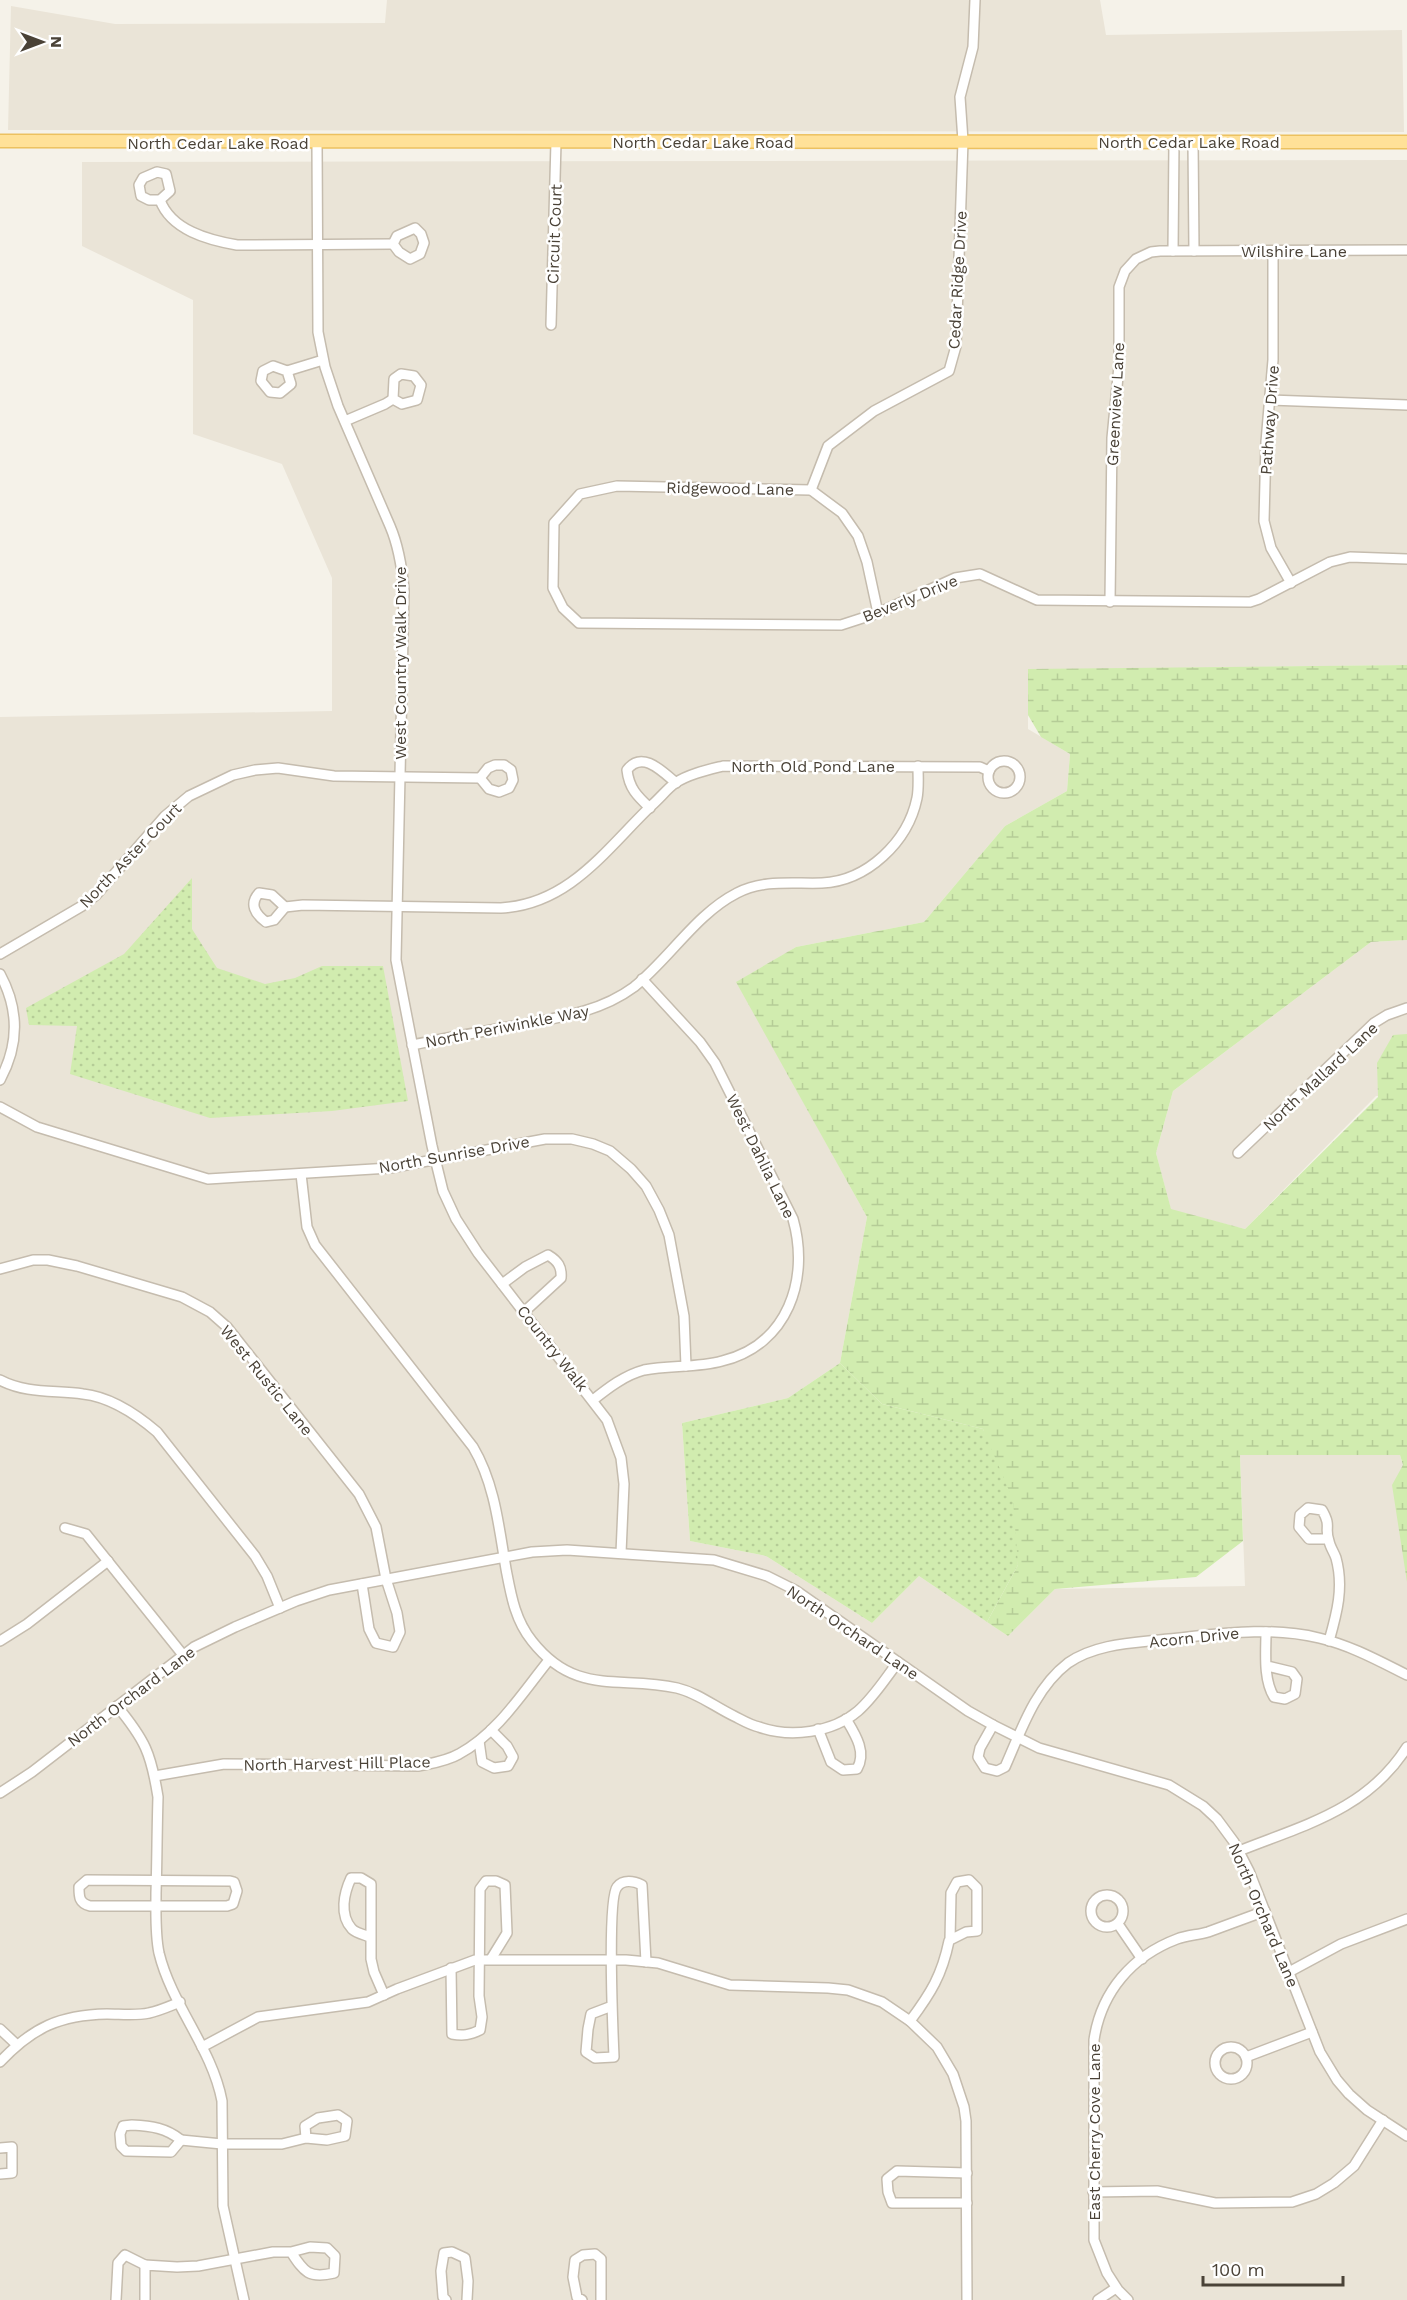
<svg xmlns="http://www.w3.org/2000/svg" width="1407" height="2300" font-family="'Work Sans',sans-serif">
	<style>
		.residential { fill: #eae4d7 }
		.wetland { fill: url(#wetland-marsh) }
		.park { fill: url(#park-dots) }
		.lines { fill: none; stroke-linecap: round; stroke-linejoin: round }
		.minor-casing { stroke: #c5bcae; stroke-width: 12 }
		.major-casing { stroke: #ecc160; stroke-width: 15 }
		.minor { stroke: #fff; stroke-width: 9 }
		.major { stroke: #ffe198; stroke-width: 12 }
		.labels { text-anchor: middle; stroke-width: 5; stroke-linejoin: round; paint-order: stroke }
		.street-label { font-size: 16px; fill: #4a4237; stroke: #fff }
	</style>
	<defs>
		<pattern id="wetland-marsh" width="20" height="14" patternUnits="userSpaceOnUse" patternTransform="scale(1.5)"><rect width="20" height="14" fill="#d1ecaf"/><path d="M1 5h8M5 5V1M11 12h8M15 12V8" fill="none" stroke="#b5cc97"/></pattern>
		<pattern id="park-dots" width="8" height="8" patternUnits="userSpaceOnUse" patternTransform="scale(1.5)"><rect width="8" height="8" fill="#d1ecaf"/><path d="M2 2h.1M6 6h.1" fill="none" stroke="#b5cc97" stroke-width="1.8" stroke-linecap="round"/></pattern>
	</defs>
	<rect width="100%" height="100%" fill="#f5f2e9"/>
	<g class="residential">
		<polygon points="387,0 1100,0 1106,35 1402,30 1404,132 8,130 11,6 115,24 385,23"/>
		<polygon points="1407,160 1407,665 1028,670 1028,729 1070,754 1067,791 1005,826 924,922 796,947 737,982 867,1217 840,1363 788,1398 682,1423 690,1541 766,1556 872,1623 919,1576 1008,1636 1055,1589 1245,1586 1240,1455 1400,1455 1407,1480 1407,2300 0,2300 0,717 332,711 332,578 282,464 193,434 193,300 82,246 82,162"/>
		<polygon points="1407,940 1407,1146 1405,1098 1376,1096 1245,1229 1171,1210 1156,1153 1173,1091 1371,942"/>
	</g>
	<polygon class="wetland" points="1407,665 1407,940 1371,942 1173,1091 1156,1153 1171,1209 1245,1229 1378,1097 1377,1063 1393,1035 1407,1034 1407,1582 1392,1485 1403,1465 1400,1455 1240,1455 1243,1541 1196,1577 1055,1589 1008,1636 987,1622 1018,1565 983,1429 882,1404 840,1363 867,1217 736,982 796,947 924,922 1005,826 1067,791 1070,754 1041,737 1028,715 1028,669"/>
	<g class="park">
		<polygon points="192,878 192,929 217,968 265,984 295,978 322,966 383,966 408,1101 332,1111 210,1118 70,1074 77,1026 29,1025 26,1008 124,954"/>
		<polygon points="840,1363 882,1404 983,1429 1013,1500 1018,1565 987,1622 919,1576 872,1623 766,1556 690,1541 682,1423 788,1398"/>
	</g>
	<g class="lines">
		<g class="minor-casing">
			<g id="minor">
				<polyline points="1193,142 1194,251"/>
				<path d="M317 143 318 332 325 367 338 406 390 526C399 547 402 567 404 590L396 960 432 1146 443 1191 456 1219 478 1253 607 1420 621 1458 624 1484 621 1553"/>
				<polygon points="157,172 166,174 170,191 160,200 149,200 141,196 139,185 143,178"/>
				<path d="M160 200C171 230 208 240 237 245L393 244"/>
				<polygon points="415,228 421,234 424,243 420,254 410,259 399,252 393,244 397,236"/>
				<polyline points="1173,251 1174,142"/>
				<polyline points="1273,251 1273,360 1266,442 1264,521 1271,548 1291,583"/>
				<polyline points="551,325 556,142"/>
				<polygon points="273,366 287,371 291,384 280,393 270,392 261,381 263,371"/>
				<polyline points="287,371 323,360"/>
				<polygon points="401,374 414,376 421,385 417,400 402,404 393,399 394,379"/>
				<polyline points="1270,400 1407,405"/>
				<polyline points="345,421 385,404 393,399"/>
				<polyline points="811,490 828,446 874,411 949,371 956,346 963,141 960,97 973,47 975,0"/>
				<polyline points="1110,602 1112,438 1119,366 1119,287 1125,271 1136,259 1151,252 1160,251 1407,250"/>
				<polyline points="878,613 867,562 858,536 842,513 811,490 617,486 580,494 554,523 553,588 563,608 579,623 841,625 878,613 955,578 980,574 1037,600 1250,602 1259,599 1330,562 1350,557 1407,559"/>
				<circle cx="1004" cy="777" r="16"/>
				<polygon points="495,765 504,765 511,770 513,780 509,788 499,792 489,789 480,778 488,768"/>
				<path d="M650 808C637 796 629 788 627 770 642 750 662 771 676 783"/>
				<path d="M259 893 272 895 285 907 274 920 266 922C255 914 249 904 259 893Z"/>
				<path d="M285 907 303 905 501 908C570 904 606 849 652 805 660 798 667 789 675 783 689 774 707 770 723 766L980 767 989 771"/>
				<polyline points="0,954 82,906 96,895 165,816 189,796 233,775 255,770 278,768 334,776 480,778"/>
				<path d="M0 974C19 1009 19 1045 0 1080"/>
				<path d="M412 1045C446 1038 480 1032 514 1026 556 1018 599 1013 634 987 670 958 696 914 737 893 764 879 793 884 822 883 867 881 908 842 917 798 919 788 918 777 918 766"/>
				<polyline points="0,1107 37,1127 208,1179 390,1168 545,1139 572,1139 593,1144 610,1151 631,1169 646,1186 659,1210 669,1235 684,1316 686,1366"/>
				<polyline points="1238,1153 1374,1023 1387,1015 1407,1008"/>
				<path d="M301 1174 307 1227 315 1245 473 1447C495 1484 499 1528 506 1569 511 1595 515 1620 532 1641 576 1697 620 1675 677 1688 698 1693 715 1707 734 1716 742 1720 750 1725 759 1727 790 1738 832 1733 858 1711 874 1697 885 1679 898 1662"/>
				<polyline points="0,1269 33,1260 48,1260 77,1266 182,1297 210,1312 227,1327 359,1494 376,1527 386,1579 397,1613 400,1632 393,1647 376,1643 369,1629 362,1584"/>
				<path d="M502 1284 525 1267 548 1255C558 1261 562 1267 561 1278L524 1312"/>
				<path d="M0 1380C27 1394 54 1390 83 1394 111 1397 136 1414 157 1432L255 1556 267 1576 280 1608"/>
				<path d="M593 1400C608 1388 625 1375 644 1370 669 1365 697 1368 722 1361 788 1345 810 1279 793 1219L715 1063 700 1042 642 979"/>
				<polyline points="65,1528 86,1534 183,1655"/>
				<path d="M1328 1539H1309L1299 1527 1300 1515 1308 1508 1322 1510C1332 1527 1324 1527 1329 1541 1330 1547 1334 1552 1336 1558 1344 1587 1337 1613 1329 1641"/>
				<path d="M1266 1632C1266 1652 1263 1679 1274 1697L1285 1699 1295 1694 1297 1679 1292 1672 1267 1666"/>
				<polyline points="0,1641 27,1624 108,1561"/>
				<path d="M117 1706C145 1740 151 1753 158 1797 157 1829 157 1861 156 1893 156 1913 155 1934 159 1953 172 2006 212 2048 222 2101L223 2206 244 2300"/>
				<path d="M993 1725 980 1748 978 1757 985 1768 997 1771 1005 1767C1021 1731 1035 1688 1068 1663 1097 1643 1135 1643 1169 1639 1219 1634 1270 1626 1319 1638 1350 1645 1379 1661 1407 1675"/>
				<path d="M818 1729 831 1762 843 1770 857 1769C867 1752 855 1734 846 1719"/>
				<polyline points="479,1741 482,1762 494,1768 508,1766 513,1757 507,1746 491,1730"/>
				<path d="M155 1776 224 1764 419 1766C433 1763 447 1761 459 1754 497 1734 523 1692 549 1660"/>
				<polyline points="0,1793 32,1772 194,1647 235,1627 296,1601 329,1590 532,1552 567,1550 714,1560 767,1576 795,1590 968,1711 993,1725 1039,1748 1169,1785 1203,1806 1217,1819 1234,1842 1249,1871 1320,2052 1337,2080 1349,2094 1367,2110 1407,2136"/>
				<path d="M1239 1851C1304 1825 1367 1810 1407 1747"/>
				<path d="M87 1880 230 1881 234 1882 237 1891 233 1904 227 1906H90C79 1903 79 1897 79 1887Z"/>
				<circle cx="1107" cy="1911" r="16"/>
				<polyline points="1118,1924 1142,1959"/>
				<path d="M370 1937C365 1935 356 1933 352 1929 339 1915 344 1893 351 1878H361L371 1884V1959L374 1972 384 1995"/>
				<path d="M451 1968 452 2034C463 2036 470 2035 480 2030L482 2017 479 1996 480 1889 486 1881H496L505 1885 507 1933 491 1959"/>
				<polyline points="1289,1972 1341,1944 1407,1919"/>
				<path d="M612 2006 591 2014 588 2029 586 2052 595 2058 614 2057C613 2034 607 1899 617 1887 623 1879 634 1881 642 1885L646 1962"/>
				<path d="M910 2021C931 1993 942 1975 949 1941L950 1940 966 1932 977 1931V1888L969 1880 957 1882 951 1893 950 1940"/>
				<polyline points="0,2029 17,2045"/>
				<polyline points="202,2047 258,2017 368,2002 397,1989 475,1960 626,1960 658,1963 730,1985 828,1988 848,1990 882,2002 910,2021 937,2047 953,2074 964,2107 966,2121 967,2300"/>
				<circle cx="1231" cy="2063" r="16"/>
				<polyline points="1246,2057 1312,2032"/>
				<path d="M0 2062C33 2027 60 2015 107 2014 120 2014 136 2016 149 2013 159 2011 170 2006 180 2002"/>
				<path d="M132 2125C152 2126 166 2128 181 2140L171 2152 126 2151 121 2146 120 2134 123 2126Z"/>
				<polyline points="181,2140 222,2144 282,2144 306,2138 327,2140 345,2136 347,2121 338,2115 318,2118 305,2126 306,2138"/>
				<polyline points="0,2148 12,2147 12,2173 0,2174"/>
				<polyline points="967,2173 897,2171 887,2179 888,2192 892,2203 967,2203"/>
				<polyline points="1093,2192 1157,2191 1215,2203 1292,2202 1316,2194 1334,2183 1354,2166 1383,2120"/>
				<polyline points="116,2300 118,2263 125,2255 145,2265"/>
				<path d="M145 2300V2265L177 2267 198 2266 273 2252H291L310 2247 327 2248 335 2256 334 2273C309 2279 304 2272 291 2252"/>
				<polyline points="446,2300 443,2297 441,2271 444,2253 452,2252 465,2258 468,2281 467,2300"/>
				<polyline points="582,2300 577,2297 573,2277 575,2260 583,2255 595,2254 601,2259 601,2300"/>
				<polyline points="1098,2300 1116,2288"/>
				<path d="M1128 2300 1118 2290 1107 2273 1094 2240V2040C1101 1992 1132 1956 1177 1939 1187 1935 1198 1935 1208 1932 1227 1925 1246 1918 1265 1911"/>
			</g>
		</g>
		<g class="major-casing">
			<polyline id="major" points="0,141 1407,142"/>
		</g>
		<use href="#minor" class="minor"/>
		<use href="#major" class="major"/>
	</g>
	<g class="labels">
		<g class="street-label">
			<text x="703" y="148">North Cedar Lake Road</text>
			<text x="1189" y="148">North Cedar Lake Road</text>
			<text x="218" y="149">North Cedar Lake Road</text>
			<text transform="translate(554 234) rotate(-88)" y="6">Circuit Court</text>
			<text x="1294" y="257">Wilshire Lane</text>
			<text transform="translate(957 280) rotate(-87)" y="6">Cedar Ridge Drive</text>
			<text transform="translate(1115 404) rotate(-87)" y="6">Greenview Lane</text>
			<text transform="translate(1269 420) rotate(-86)" y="6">Pathway Drive</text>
			<text transform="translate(730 488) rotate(1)" y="6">Ridgewood Lane</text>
			<text transform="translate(910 598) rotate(-22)" y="6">Beverly Drive</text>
			<text transform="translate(400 663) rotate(-90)" y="6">West Country Walk Drive</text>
			<text x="813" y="772">North Old Pond Lane</text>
			<text transform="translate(130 855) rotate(-46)" y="6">North Aster Court</text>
			<text transform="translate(507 1026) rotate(-11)" y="6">North Periwinkle Way</text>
			<text transform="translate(1320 1076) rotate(-43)" y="6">North Mallard Lane</text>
			<text transform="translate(454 1154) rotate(-10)" y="6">North Sunrise Drive</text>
			<text transform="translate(761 1156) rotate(64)" y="6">West Dahlia Lane</text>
			<text transform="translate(553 1348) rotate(52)" y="6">Country Walk</text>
			<text transform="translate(267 1380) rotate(51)" y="6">West Rustic Lane</text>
			<text transform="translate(853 1632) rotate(34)" y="6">North Orchard Lane</text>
			<text transform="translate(1194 1637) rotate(-6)" y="6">Acorn Drive</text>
			<text transform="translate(131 1696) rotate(-37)" y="6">North Orchard Lane</text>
			<text transform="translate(337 1763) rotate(-1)" y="6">North Harvest Hill Place</text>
			<text transform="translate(1264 1915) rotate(67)" y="6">North Orchard Lane</text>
			<text transform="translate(1094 2132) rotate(-90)" y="6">East Cherry Cove Lane</text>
		</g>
	</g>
	<g transform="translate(42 42) rotate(90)" stroke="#ffffff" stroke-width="4.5" paint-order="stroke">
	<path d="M0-4.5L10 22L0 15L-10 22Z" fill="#4a4237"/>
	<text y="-9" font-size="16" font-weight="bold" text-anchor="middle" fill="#4a4237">N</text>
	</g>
	<path d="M1203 2276v9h140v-9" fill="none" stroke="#4a4237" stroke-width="3"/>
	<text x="1212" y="2276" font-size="18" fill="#4a4237" stroke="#ffffff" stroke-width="4.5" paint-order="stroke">100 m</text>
</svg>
